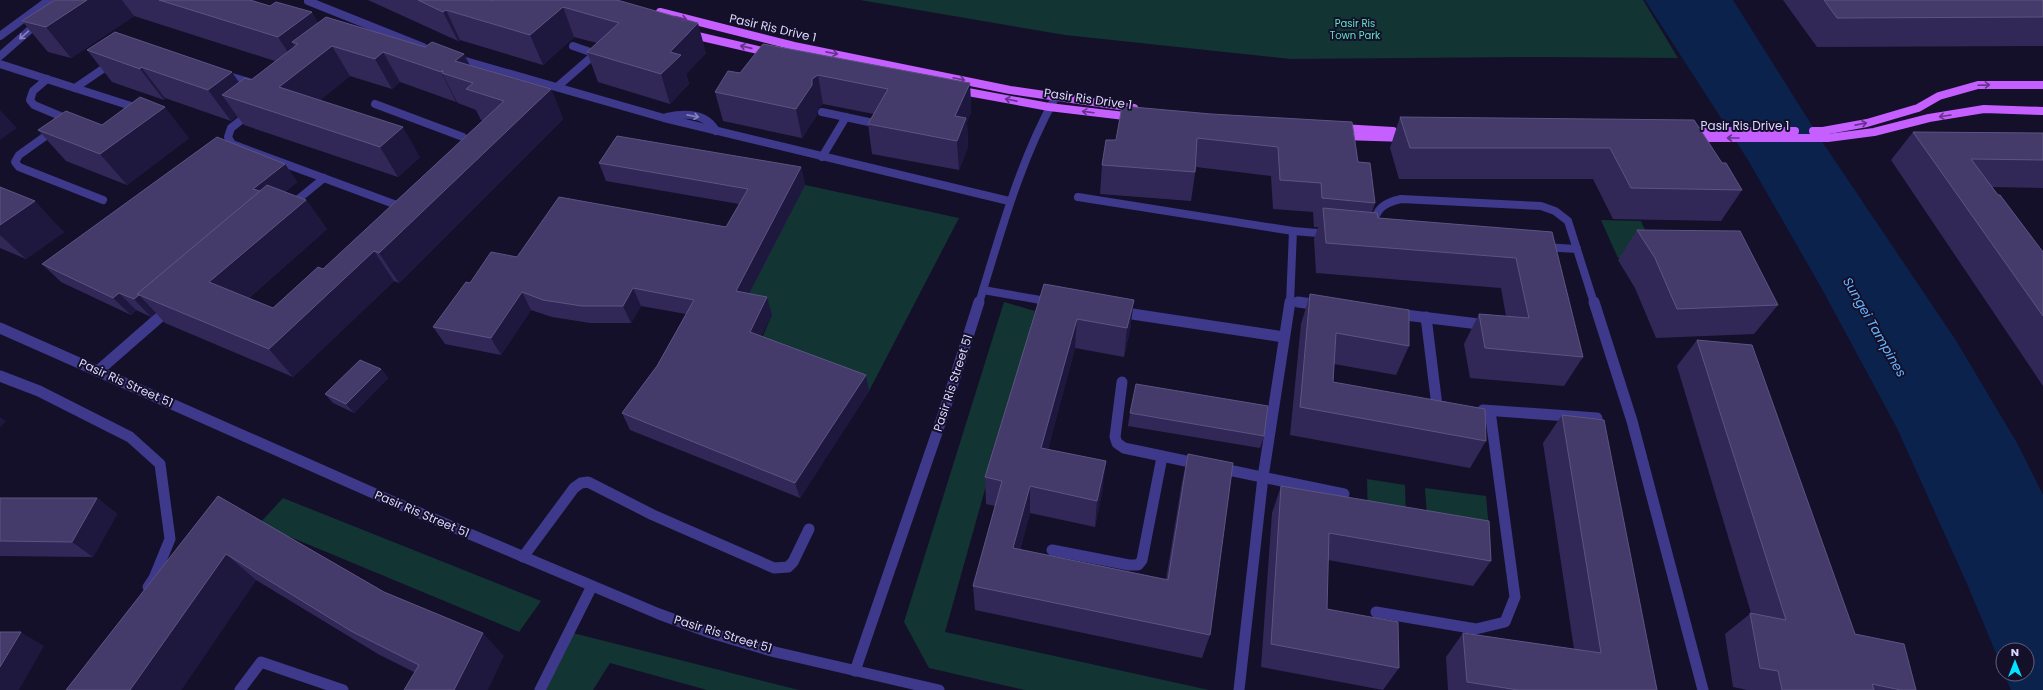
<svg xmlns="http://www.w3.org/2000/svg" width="2043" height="690" font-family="Poppins,sans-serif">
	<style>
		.green { fill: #123433 }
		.water { fill: #0b224d }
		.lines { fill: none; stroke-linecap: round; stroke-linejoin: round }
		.minor-far1 { stroke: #3e398a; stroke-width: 8 }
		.minor { stroke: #3e398a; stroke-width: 11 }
		.major { stroke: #c65fff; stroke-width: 8 }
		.wall { fill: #322858 }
		.shaded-wall { fill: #1e173e }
		.building { fill: #443b6a; stroke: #5c5481 }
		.oneway { stroke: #64348a }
		.oneway2 { stroke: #8681bf }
		.labels { text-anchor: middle; stroke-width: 4; stroke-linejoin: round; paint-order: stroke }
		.far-park-label { font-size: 10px; fill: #5fe4c5; stroke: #14102a }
		.street-label { font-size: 12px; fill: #ddd8ff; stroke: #14102a }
		.water-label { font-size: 13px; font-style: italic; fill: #66b6ff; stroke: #14102a }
	</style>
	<rect width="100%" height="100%" fill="#14102a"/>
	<g class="green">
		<polygon points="860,0 1643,0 1678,58 1539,57 1291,59 1065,35"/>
		<polygon points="805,185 959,218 869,391 757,350 772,315 741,309"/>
		<polygon points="1601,220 1641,221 1658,259 1618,258"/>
		<polygon points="1004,302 1035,311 945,632 1209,690 1025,690 929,668 904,622"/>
		<polygon points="1367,479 1405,485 1406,527 1368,521"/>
		<polygon points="1425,488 1486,496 1490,540 1428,531"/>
		<polygon points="283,498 541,601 519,632 259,524"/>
		<polygon points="569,632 799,690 707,690 610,663 593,690 540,690"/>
	</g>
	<polygon class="water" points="1645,0 1733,0 1821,140 1955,339 2017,443 2043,495 2043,690 2011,690 2004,674 2027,674 2027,650 2003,650 2003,670 1968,586 1897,428 1822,289 1748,160"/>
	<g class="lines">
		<g class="minor-far1">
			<polyline points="308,1 423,47"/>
			<polyline points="0,36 49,0"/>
			<polyline points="573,46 599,55"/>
			<polyline points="0,56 40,21"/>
			<polyline points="455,58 664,118 1009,201"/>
			<polyline points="0,64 131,106 133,111 131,115"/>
			<polyline points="222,74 255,84"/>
			<polyline points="47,79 33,91 30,100 34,105 72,121"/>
			<polyline points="557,87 595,54"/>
			<polyline points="75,88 113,62"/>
			<polyline points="375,104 463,137 469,144 466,148"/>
			<polyline points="822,112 878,124"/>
			<polyline points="250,113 231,128 228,137 232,144 402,207"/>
			<path d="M667 117C685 113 706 113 716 131"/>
			<polyline points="54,130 19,155 15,162 19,167 103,200"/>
			<polyline points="822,157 846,117"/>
			<polyline points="1078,197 1293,231 1330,234"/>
			<polyline points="291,205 324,178"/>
			<path d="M1373 226C1376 208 1384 203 1401 199L1541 206 1555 211 1568 221 1594 303"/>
			<polyline points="1543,247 1577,249"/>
			<polyline points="983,290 1052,302"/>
			<polyline points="1290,301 1306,303"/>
			<path d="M979 303C1001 232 1019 163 1055 98"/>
			<polyline points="1290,303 1293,231"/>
		</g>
		<g class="minor">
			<polyline points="1298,302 1320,305"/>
			<polyline points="1594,302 1632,421 1703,690"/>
			<polyline points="1119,312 1284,337"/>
			<polyline points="1397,314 1487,325"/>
			<polyline points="1426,317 1437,406 1445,407"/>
			<polyline points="0,328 389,500 659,614 711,633 775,652 939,690"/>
			<polyline points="98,371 169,309"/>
			<polyline points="0,376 39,391 130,437 160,464 170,539 154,578 148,587"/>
			<polyline points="1122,382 1115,437 1117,443 1124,448 1200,464"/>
			<polyline points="1483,410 1597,418"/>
			<polyline points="1219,468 1344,494"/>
			<polyline points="1052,550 1129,565 1138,565 1142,560 1162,457"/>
			<polyline points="523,557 574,488 581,483 588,482 653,515 774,568 788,567 793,562 809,529"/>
			<polyline points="1376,612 1476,629 1505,622 1515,597 1490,411"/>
			<polyline points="855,671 943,415 979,302"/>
			<polyline points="240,690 261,662 343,690"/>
			<polyline points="540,690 592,586"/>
			<polyline points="1239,690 1263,477 1290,302"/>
		</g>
		<g class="major">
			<polyline points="660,12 794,46 1010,90 1134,108"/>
			<polyline points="689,34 771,53"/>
			<polyline points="957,90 1049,107 1133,117"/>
			<polyline points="1341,128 1393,131"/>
			<polyline points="1689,131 1795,131"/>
			<polyline points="1813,131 1823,131 1867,123 1918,108 1939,96 1978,85 2043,85"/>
			<polyline points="1342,136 1406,138"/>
			<polyline points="1694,138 1828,138 1874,132 1929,118 1984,109 2043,111"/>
		</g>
	</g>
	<g class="wall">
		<polygon points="55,0 250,0 318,23 425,47 464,54 470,65 551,89 563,119 399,283 394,281 293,377 165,323 156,313 151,317 136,310 131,315 61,282 42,264 285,164 297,182 285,192 306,200 327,229 249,298 273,308 323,269 483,120 481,120 476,110 458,103 457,102 456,102 400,82 392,89 350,76 320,100 420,157 398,177 244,125 237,116 231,121 165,98 164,100 112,82 87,50 239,83 251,80 275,61 134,16 71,58 48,52 22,21"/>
		<polygon points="368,0 490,0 492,1 617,0 706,53 686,74 689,84 670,104 598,82 587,52 597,43 574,37 543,65 460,40 458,41"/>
		<polygon points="1783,0 2043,0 2043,46 1817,47"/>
		<polygon points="763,44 970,83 971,112 967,122 968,147 959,170 872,154 868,124 874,114 823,104 818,108 817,115 802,138 723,121 715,92 740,73"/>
		<polygon points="1211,114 1358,162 1375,203 1372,212 1378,218 1552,232 1583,357 1564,386 1470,378 1464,344 1479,314 1506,316 1501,288 1316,273 1314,239 1318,227 1314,227 1313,212 1273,209 1271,176 1196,167 1191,201 1100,194 1102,165 1116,140"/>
		<polygon points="1400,117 1722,163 1742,190 1721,221 1613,219 1593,179 1399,179 1390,148"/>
		<polygon points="102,125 189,138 127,185 66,161 38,130"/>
		<polygon points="1913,132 2043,133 2043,188 1992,187 2043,252 2043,386 1891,160"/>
		<polygon points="599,163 801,167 805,185 749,294 767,297 772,315 761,336 866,375 869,391 800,498 630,430 622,413 657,366 686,314 641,306 631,323 590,323 552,317 531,310 501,355 445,344 433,327 470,283 726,227 739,204 606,181"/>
		<polygon points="0,187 64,232 26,259 0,248"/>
		<polygon points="1637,230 1778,305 1754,334 1656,338 1635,288 1618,260"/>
		<polygon points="1044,284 1134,300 1130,330 1124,357 1075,348 1048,449 1103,488 1095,527 1030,513 1020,550 1166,579 1182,482 1188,454 1210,635 1202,658 975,610 973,586 995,506 986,504 985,477"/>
		<polygon points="1310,294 1409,346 1396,375 1334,364 1333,382 1486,441 1470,468 1290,435 1301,324"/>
		<polygon points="1697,340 1855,634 1916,690 1747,690 1733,687 1725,634 1751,613 1677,366"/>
		<polygon points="381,369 388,378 354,413 333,403 325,394"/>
		<polygon points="1130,413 1264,436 1260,448 1128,426"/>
		<polygon points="1562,415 1657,690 1448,690 1446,657 1463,633 1574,649 1543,443"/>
		<polygon points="1281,486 1491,561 1473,586 1328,560 1327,609 1399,668 1383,690 1261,667 1272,513"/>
		<polygon points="218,496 384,592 504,656 414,672 378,654 256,580 181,690 66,690"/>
		<polygon points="0,498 97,498 117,514 93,557 0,556"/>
	</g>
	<g class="shaded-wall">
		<polygon points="87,0 122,0 134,16 71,58 46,27"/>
		<polygon points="563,7 574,37 543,65 530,35"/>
		<polygon points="446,10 460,40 458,41 443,12"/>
		<polygon points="312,12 330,43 298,44 292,42 305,63 298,68 278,37"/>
		<polygon points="698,23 706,53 686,74 689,84 670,104 661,74 670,52"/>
		<polygon points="332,46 350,76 299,118 279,87"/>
		<polygon points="383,52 400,82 392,89 375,59"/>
		<polygon points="464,54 479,84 473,83 455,61"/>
		<polygon points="141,67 165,98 164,100 140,69"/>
		<polygon points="443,70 442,73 457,102 456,102 441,72"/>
		<polygon points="232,72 253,103 222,95 237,116 231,121 208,90"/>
		<polygon points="818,75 823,104 818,108 817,115 802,138 796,109 812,79"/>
		<polygon points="970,83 971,112 967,122 968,147 959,170 955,116"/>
		<polygon points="551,89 563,119 399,283 379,253"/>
		<polygon points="165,107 189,138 127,185 100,154"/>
		<polygon points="0,110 17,128 0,140"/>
		<polygon points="403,127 420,157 398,177 380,147"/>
		<polygon points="285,164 297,182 271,203 253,189"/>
		<polygon points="801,167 805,185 741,309 736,291"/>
		<polygon points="306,200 327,229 234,311 209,282"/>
		<polygon points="35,201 64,232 26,259 0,235 0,225"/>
		<polygon points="374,251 394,281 293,377 269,349"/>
		<polygon points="633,288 641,306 631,323 623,306"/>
		<polygon points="522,292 531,310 501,355 491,338"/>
		<polygon points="119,293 136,310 131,315 113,298"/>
		<polygon points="139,295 156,313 151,317 134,299"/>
		<polygon points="767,297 772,315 755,349 750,332"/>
		<polygon points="1134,300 1130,330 1124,357 1127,328"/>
		<polygon points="1077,319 1075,348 1041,475 1041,448"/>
		<polygon points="381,369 388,378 354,413 346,404"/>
		<polygon points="866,375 869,391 800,498 795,483"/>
		<polygon points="0,417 6,421 0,427"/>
		<polygon points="1106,461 1103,488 1095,527 1097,501"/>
		<polygon points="1030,486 1030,513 1013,574 1013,548"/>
		<polygon points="97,498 117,514 93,557 72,542"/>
		<polygon points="226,554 256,580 181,690 130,690"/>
		<polygon points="21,632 44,646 19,690 0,690 0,667"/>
		<polygon points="483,633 504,656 488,690 454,690"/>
	</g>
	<g class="building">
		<polygon points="55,0 87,0 46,27 22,21"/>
		<polygon points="159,0 250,0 270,6 276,2 312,12 278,37"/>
		<polygon points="418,0 490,0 492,1 492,0 617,0 698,23 670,52 681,55 661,74 587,52 619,23 563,7 530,35 446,10 443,12"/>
		<polygon points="1824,0 2043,0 2043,17 1837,18"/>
		<polygon points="326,17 425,47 432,42 464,54 455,61 551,89 379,253 374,251 269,349 137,294 267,185 306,200 209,282 273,308 318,267 323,269 504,101 466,89 473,83 442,73 443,70 441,72 383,52 375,59 332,46 279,87 403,127 380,147 222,95 245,78 251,80 298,44 292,42"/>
		<polygon points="115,32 232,72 208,90 141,67 140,69 87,50"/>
		<polygon points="763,44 970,83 955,116 966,118 957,141 868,124 888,89 818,75 812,79 812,85 796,109 715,92 728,71 740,73"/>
		<polygon points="140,97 165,107 100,154 38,130 66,111 102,125"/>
		<polygon points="1122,106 1211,114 1352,122 1358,162 1370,163 1375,203 1322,198 1321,183 1280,180 1278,147 1197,138 1195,172 1102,165 1106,140 1116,140"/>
		<polygon points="1400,117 1694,120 1722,163 1726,163 1742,190 1631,188 1610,148 1410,148"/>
		<polygon points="1913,132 2043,133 2043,160 1971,159 1998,195 2000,195 2043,252 2043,316"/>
		<polygon points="617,136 801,167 736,291 767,297 750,332 866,375 795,483 622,413 657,366 694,300 633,288 623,306 582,306 543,300 522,292 491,338 433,327 466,282 470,283 491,252 517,257 559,197 726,227 748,189 599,163"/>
		<polygon points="217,137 285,164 253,189 260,191 137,294 139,295 134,299 119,293 113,298 42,264"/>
		<polygon points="0,187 35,201 0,225"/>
		<polygon points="1323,208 1377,213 1378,218 1552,232 1583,357 1485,348 1479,314 1529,318 1516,258 1326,243"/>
		<polygon points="1637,230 1740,231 1778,305 1677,309 1655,258"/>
		<polygon points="1044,284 1134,300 1127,328 1077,319 1041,448 1106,461 1097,501 1030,486 1013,548 1168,580 1188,454 1233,463 1210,635 973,586 1002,481 985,477"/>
		<polygon points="1310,294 1409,310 1409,346 1336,333 1333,382 1485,409 1486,441 1300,407"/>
		<polygon points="1697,340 1752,345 1855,634 1904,644 1916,690 1901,690 1872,684 1874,690 1782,690 1778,671 1760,668 1750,613 1786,620"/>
		<polygon points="360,360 381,369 346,404 325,394"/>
		<polygon points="1136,384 1268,406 1264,436 1130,413"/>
		<polygon points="1562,415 1604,420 1657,690 1518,690 1467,682 1463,633 1601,653"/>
		<polygon points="1281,486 1489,521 1491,561 1329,533 1327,609 1398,622 1399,668 1271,644"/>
		<polygon points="218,496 384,592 483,633 454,690 404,690 419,665 351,631 226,554 130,690 66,690"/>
		<polygon points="0,498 97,498 72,542 0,541"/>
		<polygon points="0,632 21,632 0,667"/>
	</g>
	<defs><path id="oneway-shaft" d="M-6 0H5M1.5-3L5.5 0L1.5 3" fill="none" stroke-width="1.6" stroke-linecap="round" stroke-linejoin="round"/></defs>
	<g class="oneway">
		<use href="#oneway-shaft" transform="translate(681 18) rotate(14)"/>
		<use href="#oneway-shaft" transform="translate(746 47) rotate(-167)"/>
		<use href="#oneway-shaft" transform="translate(832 53) rotate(11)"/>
		<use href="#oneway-shaft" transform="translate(959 79) rotate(12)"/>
		<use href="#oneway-shaft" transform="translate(1984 85) rotate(-2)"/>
		<use href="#oneway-shaft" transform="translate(1011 100) rotate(-169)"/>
		<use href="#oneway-shaft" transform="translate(1088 112) rotate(-173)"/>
		<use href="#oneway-shaft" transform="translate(1945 116) rotate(171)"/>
		<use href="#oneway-shaft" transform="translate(1861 124) rotate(-11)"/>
		<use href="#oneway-shaft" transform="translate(1733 138) rotate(180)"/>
	</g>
	<g class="oneway2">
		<use href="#oneway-shaft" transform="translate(24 35) rotate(139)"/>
		<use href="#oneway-shaft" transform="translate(693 116) rotate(11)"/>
	</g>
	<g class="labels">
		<g class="far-park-label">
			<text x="1355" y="27">Pasir Ris<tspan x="1355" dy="12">Town Park</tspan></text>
		</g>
		<g class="street-label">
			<text transform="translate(773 28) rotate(13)" y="4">Pasir Ris Drive 1</text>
			<text transform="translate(1088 99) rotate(8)" y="4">Pasir Ris Drive 1</text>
			<text x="1745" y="130">Pasir Ris Drive 1</text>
			<text transform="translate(126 383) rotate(24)" y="4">Pasir Ris Street 51</text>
			<text transform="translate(953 383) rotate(-72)" y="4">Pasir Ris Street 51</text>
			<text transform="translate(422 514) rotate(23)" y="4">Pasir Ris Street 51</text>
			<text transform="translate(723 634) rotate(17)" y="4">Pasir Ris Street 51</text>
		</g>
		<g class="water-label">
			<text transform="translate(1875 327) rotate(60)" y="5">Sungei Tampines</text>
		</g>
	</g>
	<g transform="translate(2015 662)"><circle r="19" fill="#14102a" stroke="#64607f"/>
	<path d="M0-3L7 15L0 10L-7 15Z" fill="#04e2ff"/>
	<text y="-6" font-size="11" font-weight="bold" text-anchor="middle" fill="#ddd8ff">N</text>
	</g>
</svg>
